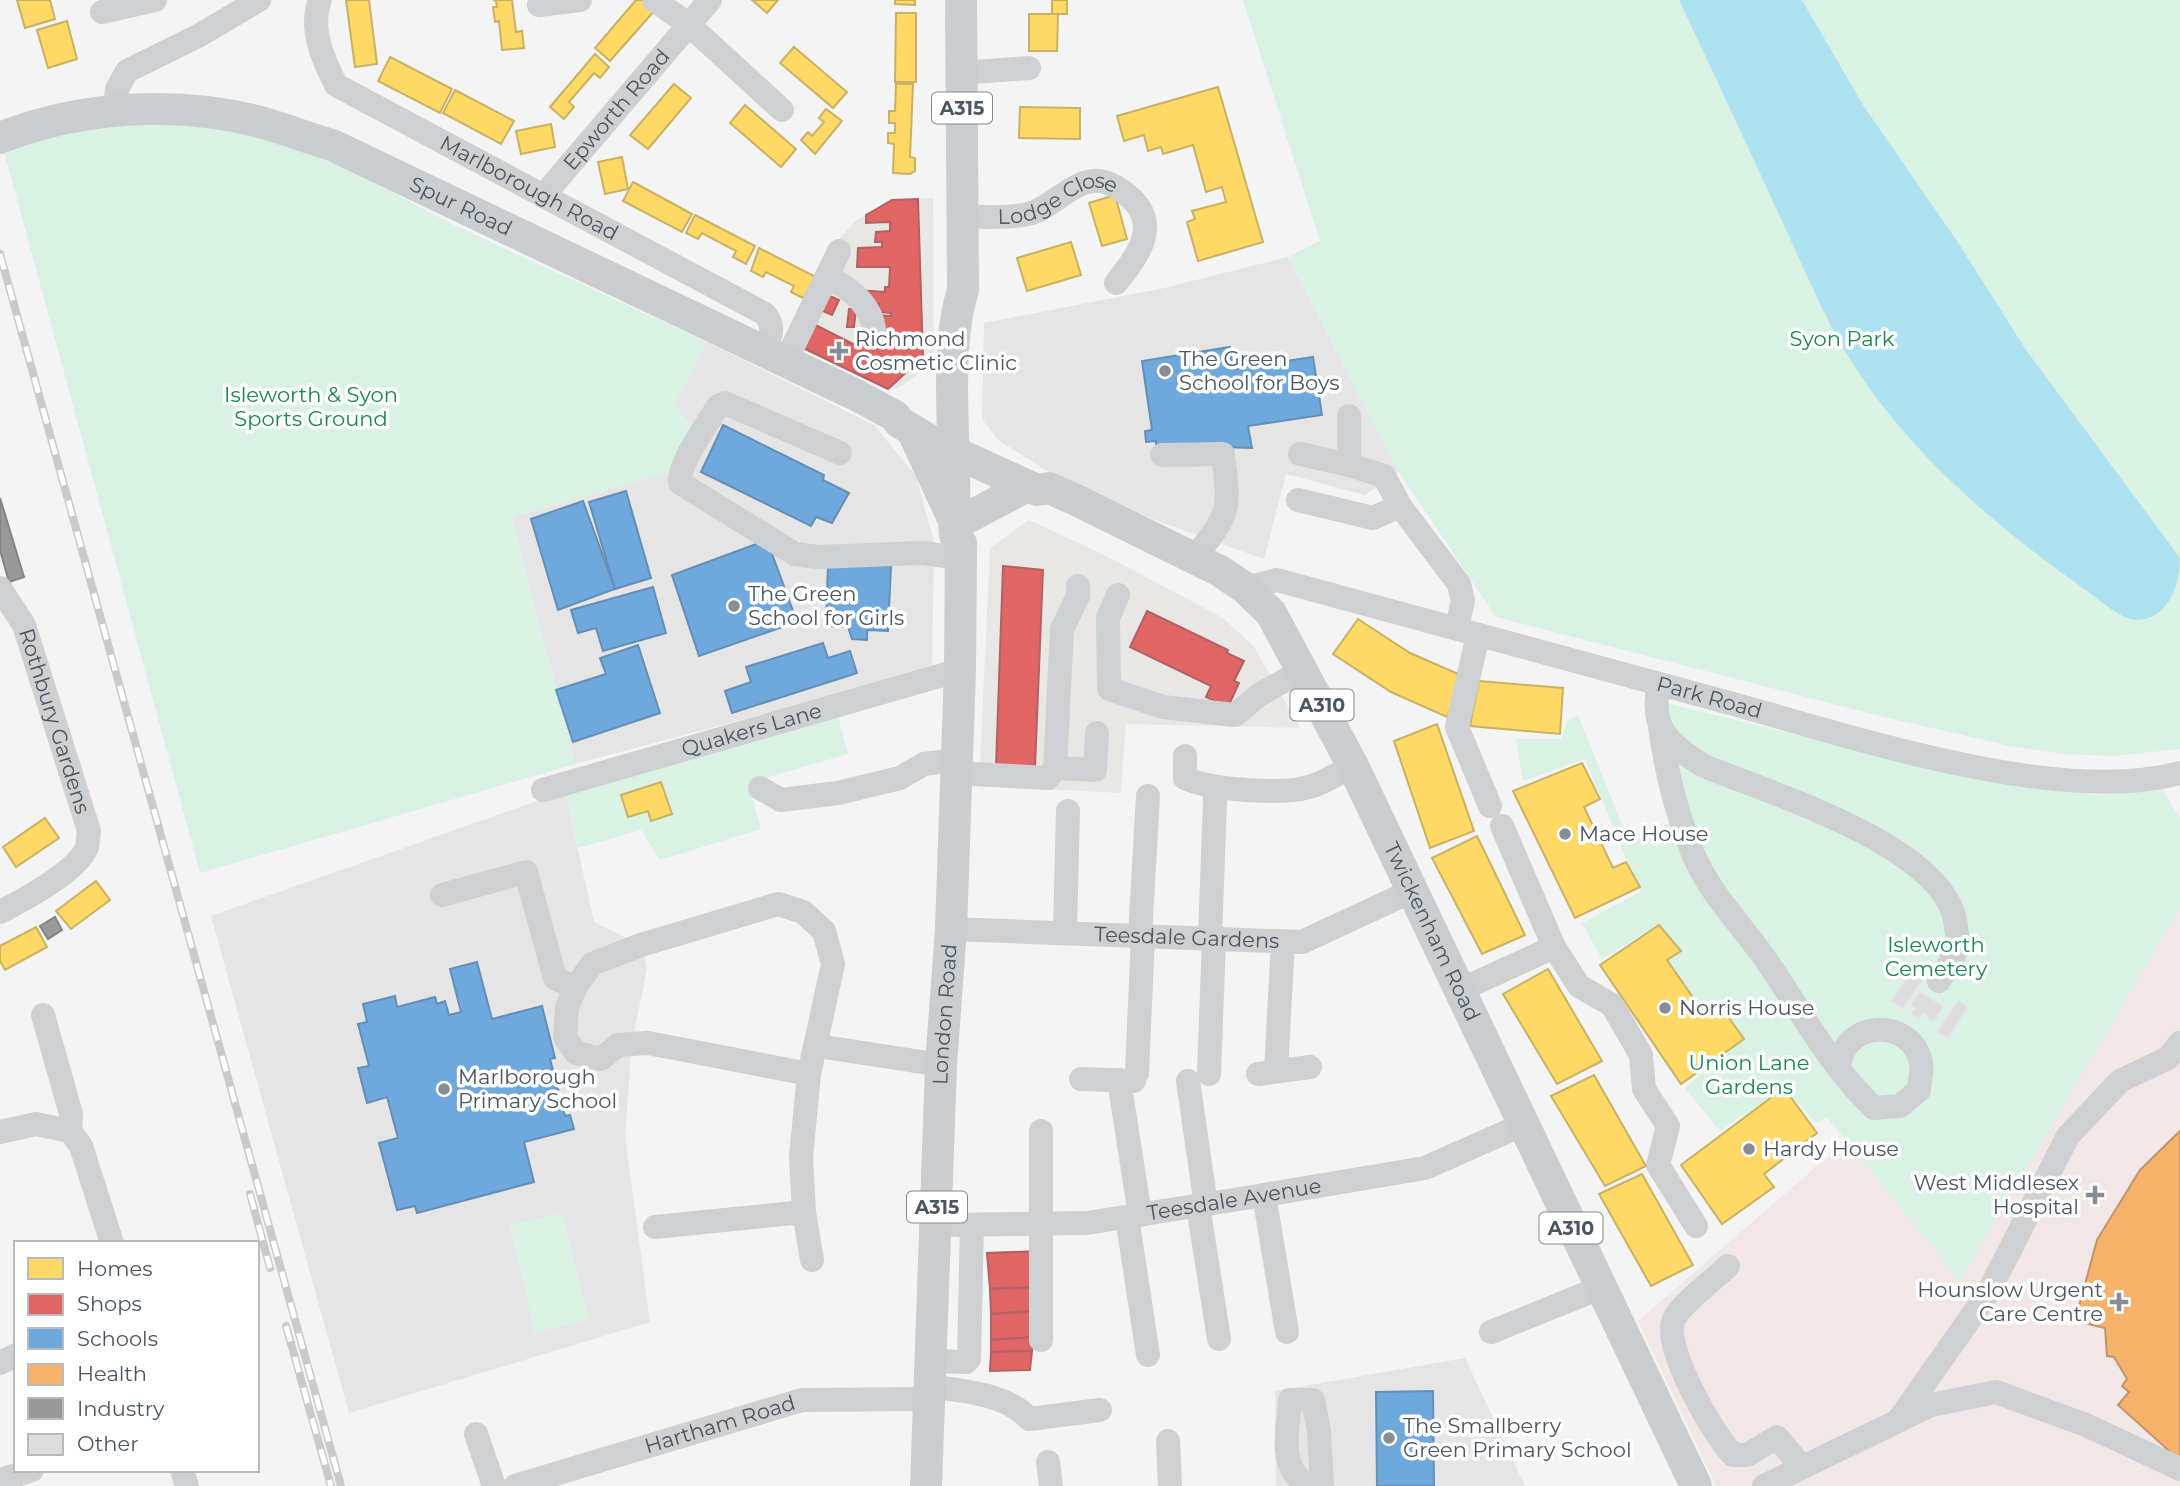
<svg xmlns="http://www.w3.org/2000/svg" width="2180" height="1486" font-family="Montserrat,sans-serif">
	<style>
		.commercial { fill: #e8e7e3 }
		.education { fill: #e6e5e6 }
		.medical { fill: #f1e7e6 }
		.green { fill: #d9f2e3 }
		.water { fill: #aee2f0 }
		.homes { fill: #ffd966; stroke: #c9b264; stroke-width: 2 }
		.shops { fill: #e06666; stroke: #b36164; stroke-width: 2 }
		.schools { fill: #6fa8dc; stroke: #648fb7; stroke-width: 2 }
		.health { fill: #f6b26b; stroke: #c29668; stroke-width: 2 }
		.industry { fill: #999; stroke: #818588; stroke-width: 2 }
		.building { fill: #ddddde; stroke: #e5e6e7; stroke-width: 2 }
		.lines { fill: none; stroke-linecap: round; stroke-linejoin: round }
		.minor { stroke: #ced0d2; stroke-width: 24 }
		.major { stroke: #caced1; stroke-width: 32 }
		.rail-casing { stroke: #c9cacc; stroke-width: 8 }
		.rail { stroke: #fff; stroke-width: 5; stroke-dasharray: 16; stroke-linecap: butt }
		.poi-dot { fill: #868d94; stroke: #fff; stroke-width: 2.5 }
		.labels { text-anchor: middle; stroke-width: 7; stroke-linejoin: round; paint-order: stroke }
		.shield { fill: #fff; stroke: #808990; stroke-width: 2 }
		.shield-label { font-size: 19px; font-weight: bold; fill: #4a5661 }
		.street-label { font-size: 21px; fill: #4a5661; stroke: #fff }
		.poi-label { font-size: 21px; fill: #4a5661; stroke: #fff; text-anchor: start }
		.park-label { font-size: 21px; fill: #17864f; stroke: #fff }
	</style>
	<rect width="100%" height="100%" fill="#f4f4f4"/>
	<g class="commercial">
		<polygon points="933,198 934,358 931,365 897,389 888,389 787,343 831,249 855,221 892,200"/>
		<polygon points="1029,520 1106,556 1223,618 1254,647 1300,728 1126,724 1121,793 979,786 990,548"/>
	</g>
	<g class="education">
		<polygon points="1288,257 1399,472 1365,495 1286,474 1264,559 1155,520 1044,469 998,440 982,419 984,323 1160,289"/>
		<polygon points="707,342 874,425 916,476 934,542 932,669 575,764 512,517 672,471 674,404"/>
		<polygon points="565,791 594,922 641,945 647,969 632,1043 625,1136 650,1322 349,1413 211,916"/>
		<polygon points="1465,1358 1525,1486 1276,1486 1275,1391"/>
	</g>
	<polygon class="medical" points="2180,908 2180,1486 1716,1486 1638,1321 1846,1141 1960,1280"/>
	<g class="green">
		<polygon points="1243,0 2180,0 2180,749 2114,756 2063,754 2010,746 1884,717 1496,617 1399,472 1288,257 1320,241"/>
		<polygon points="194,125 240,129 282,140 350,170 454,225 707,342 674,404 694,429 673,471 512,517 575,764 200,873 5,155 38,137 117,126"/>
		<polygon points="1645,698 1976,778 2097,795 2163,790 2180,819 2180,908 1960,1281 1827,1117 1816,1123 1784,1088 1720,1131 1685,1088 1743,1039 1719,1004 1703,1012 1667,960 1680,951 1659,925 1602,959 1582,923 1640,892 1585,759 1523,781 1516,739 1561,739 1566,723 1578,715 1629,842 1678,819"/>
		<polygon points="837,713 848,754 748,783 761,829 660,860 641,830 578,848 565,791"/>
		<polygon points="563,1213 588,1320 535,1333 509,1225"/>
	</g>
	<path class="water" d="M1679 0H1802L1863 105 1959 244 2026 350 2180 558C2180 584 2169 619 2137 620 2121 620 2100 600 2087 591 1998 528 1912 456 1853 364 1825 320 1804 268 1782 221 1748 147 1714 74 1679 0Z"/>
	<g class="homes">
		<polygon points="17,0 50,0 55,19 25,28"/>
		<polygon points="346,0 369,0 377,64 355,67"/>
		<polygon points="493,0 512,0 516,32 522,31 524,48 502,50 499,21 495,22 493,7 497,7 496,1"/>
		<polygon points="636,0 643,0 655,10 610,61 595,48"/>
		<polygon points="752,0 778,0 767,13"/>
		<polygon points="895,0 915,0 915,5 895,4"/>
		<rect x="1052" y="0" width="15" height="14"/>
		<polygon points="896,13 916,13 916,82 895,82"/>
		<polygon points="1029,14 1058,14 1057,51 1029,51"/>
		<polygon points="67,21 77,59 48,68 37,30"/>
		<polygon points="794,47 847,92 833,108 780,63"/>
		<polygon points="595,54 609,67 600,78 594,73 569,102 574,107 564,119 550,107"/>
		<polygon points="390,57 452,89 440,113 378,81"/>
		<polygon points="674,84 691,98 648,149 630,135"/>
		<polygon points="896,84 913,84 910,157 915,158 915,171 910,174 893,173 894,144 888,143 888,133 895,133 895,123 889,123 889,111 895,111"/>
		<polygon points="1218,87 1263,242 1198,261 1187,222 1195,219 1192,211 1226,202 1222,187 1206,192 1193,145 1163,154 1161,147 1148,151 1144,135 1124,141 1117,116"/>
		<polygon points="455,90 514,121 501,144 443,113"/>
		<polygon points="745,105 796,149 781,167 730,123"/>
		<polygon points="1020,107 1080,108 1080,139 1019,138"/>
		<polygon points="826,109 842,121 815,154 801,140 808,132 812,136 824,122 819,118"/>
		<polygon points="551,124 555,147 521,154 516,131"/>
		<polygon points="622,157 628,189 605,194 598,162"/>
		<polygon points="633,182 692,214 682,232 623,201"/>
		<polygon points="1115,195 1127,239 1102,246 1089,203"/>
		<polygon points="695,215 755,246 746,264 733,257 736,251 702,233 698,239 686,233"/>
		<polygon points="1071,242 1081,275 1027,291 1017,258"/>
		<polygon points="759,248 818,278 803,298 791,292 794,286 766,272 763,277 751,271"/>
		<polygon points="1358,619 1410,653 1463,676 1447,717 1391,692 1333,654"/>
		<polygon points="1479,681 1563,688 1560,734 1470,726"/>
		<polygon points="1437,724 1474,831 1430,848 1394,741"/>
		<polygon points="1582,763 1600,799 1584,807 1613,868 1626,862 1640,887 1575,918 1513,791"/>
		<polygon points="661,782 672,814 651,821 648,811 628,817 621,795"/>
		<polygon points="45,818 59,838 16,867 3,847"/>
		<polygon points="1477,836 1525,935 1482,954 1432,858"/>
		<polygon points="96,881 110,900 71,929 56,911"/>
		<polygon points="1659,925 1681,951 1667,960 1703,1012 1719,1004 1744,1039 1681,1084 1600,965"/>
		<polygon points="36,927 47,947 5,970 0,961 0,946"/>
		<polygon points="1548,969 1602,1061 1557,1084 1503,994"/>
		<polygon points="1594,1075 1646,1166 1605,1186 1551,1096"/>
		<polygon points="1784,1088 1817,1133 1764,1174 1774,1187 1722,1224 1681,1165"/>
		<polygon points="1642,1174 1693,1265 1651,1286 1599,1194"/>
	</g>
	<g class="shops">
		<polygon points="918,199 923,357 888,389 797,345 808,321 857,346 859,341 870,346 871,342 886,344 876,315 891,316 891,313 879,312 879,304 864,303 855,290 885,292 885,287 889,287 890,267 857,267 858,248 882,247 882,242 875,242 876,232 890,231 890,222 866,223 866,215 892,200"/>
		<polygon points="823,293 839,300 832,315 816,308"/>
		<polygon points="849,309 856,309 854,327 847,327"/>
		<polygon points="1003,566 1043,570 1035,767 996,766"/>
		<polygon points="1147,611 1228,650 1227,653 1244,661 1234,681 1239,683 1228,707 1206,697 1211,686 1130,647"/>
		<polygon points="1039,1251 1038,1287 990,1289 987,1253"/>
		<polygon points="1038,1287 1036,1311 991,1314 990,1289"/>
		<polygon points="1036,1311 1034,1337 991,1340 991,1314"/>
		<polygon points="1034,1337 1032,1351 991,1352 991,1340"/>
		<polygon points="1032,1351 1030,1370 990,1371 991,1352"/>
	</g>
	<g class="schools">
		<polygon points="1230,347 1233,369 1313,357 1322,415 1248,426 1252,448 1156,445 1156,441 1146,442 1145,431 1152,430 1142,361"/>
		<polygon points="723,425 824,475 823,480 849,493 832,523 816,517 811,526 701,472"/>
		<polygon points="626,491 651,578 615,589 589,502"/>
		<polygon points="583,501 615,589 558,610 531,519"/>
		<polygon points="767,540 797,622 699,656 672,575"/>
		<polygon points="828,564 891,566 888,631 867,630 867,640 852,639 848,627 826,626"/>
		<polygon points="653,587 666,633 603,651 596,628 578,633 571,610"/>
		<polygon points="823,643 828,658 850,651 857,673 732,713 725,691 751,682 746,667"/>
		<polygon points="638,645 660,713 573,742 556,690 606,674 600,658"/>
		<polygon points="477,962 492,1019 542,1006 555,1058 550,1059 565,1116 570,1115 574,1129 524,1142 534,1182 417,1213 415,1206 397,1210 379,1143 398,1138 387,1097 367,1103 358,1068 369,1066 358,1024 367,1022 363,1004 395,996 397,1007 435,997 437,1004 445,1001 449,1015 461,1012 450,969"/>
		<polygon points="1433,1391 1434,1486 1377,1486 1376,1392"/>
	</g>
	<polygon class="health" points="2180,1131 2180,1456 2177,1458 2118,1405 2129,1392 2122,1386 2127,1379 2114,1357 2107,1356 2105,1328 2075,1321 2097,1240 2140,1170"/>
	<g class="industry">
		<polygon points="0,498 24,577 9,582 0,550"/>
		<polygon points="55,917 62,930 48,939 40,926"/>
	</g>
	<g class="building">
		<polygon points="1912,969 1925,977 1903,1009 1891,1001"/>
		<polygon points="1919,991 1944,1006 1933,1022 1923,1014 1919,1019 1911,1014 1915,1008 1910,1005"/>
		<polygon points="1958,1000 1968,1007 1948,1039 1937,1032"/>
	</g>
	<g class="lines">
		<g class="minor">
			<path id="s1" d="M320 0C309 29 323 59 336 85L765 314C776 327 770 338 764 353"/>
			<polyline points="654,0 689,25 782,110"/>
			<polyline points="539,5 580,0"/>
			<polyline points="102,12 155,0"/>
			<polyline points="961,73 1029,68"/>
			<polyline points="114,113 117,89 127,71 198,36 259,0"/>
			<path id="s2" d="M544 195 710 0"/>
			<path id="s3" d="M964 217C984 216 1009 219 1028 214 1053 208 1074 178 1100 181 1112 183 1125 192 1133 200 1160 228 1136 258 1116 283"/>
			<path d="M827 276C849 288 870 303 874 329"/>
			<polyline points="785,363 839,251"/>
			<polyline points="1349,416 1349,465 1384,476 1400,506"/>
			<path d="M840 453 725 403 718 406C707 425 678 463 680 483L795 554 817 557 922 553 960 558"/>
			<polyline points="1300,454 1349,465"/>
			<path d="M1162 455 1223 454C1230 511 1231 512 1194 558"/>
			<polyline points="1298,500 1373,518 1400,506 1459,584 1463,600 1457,628"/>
			<path id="s4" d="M0 588 24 625 89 831C88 836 88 843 87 847 78 871 22 901 0 912"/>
			<path id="s5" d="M1245 588 1277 580C1423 620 1569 659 1715 699 1842 733 2054 807 2180 773"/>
			<polyline points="1118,595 1108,618 1109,689 1163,707 1235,715 1259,695 1303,670"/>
			<polyline points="1478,635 1457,727 1490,806"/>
			<path d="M1659 685C1649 727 1669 744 1702 765 1767 793 1950 846 1956 927 1957 933 1959 942 1957 948 1954 959 1944 971 1939 981"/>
			<path d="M1660 727C1666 770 1677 816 1694 856 1710 893 1741 925 1764 957 1799 1007 1829 1066 1874 1108L1900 1106 1919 1090C1919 1082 1923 1070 1921 1063 1913 1018 1843 1018 1839 1068"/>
			<path d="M1185 756V778C1209 790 1283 795 1309 787 1324 783 1339 773 1353 766"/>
			<polyline points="1055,768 1095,770 1097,733"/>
			<polyline points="955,773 1048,778 1055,768 1062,629 1078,596 1078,586"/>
			<polyline points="760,788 781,800 838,793 900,778 924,764 956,760"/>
			<path id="s6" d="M543 790 960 670"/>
			<polyline points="1502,826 1554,947 1579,986 1612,1005 1641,1055 1644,1089 1668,1126 1658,1165 1696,1226"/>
			<polyline points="442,895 526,872 555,978 575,988"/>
			<path id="s7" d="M951 929 1302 942 1412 891"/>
			<polyline points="1065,931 1068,811"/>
			<polyline points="1140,935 1148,796"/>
			<polyline points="1210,939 1215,799"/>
			<polyline points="1458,991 1554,947"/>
			<polyline points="43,1015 71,1114 70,1131 81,1146 112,1243"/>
			<polyline points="818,1046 941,1065"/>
			<polyline points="1276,1071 1283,942"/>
			<polyline points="1137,1073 1143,935"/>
			<polyline points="809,1074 648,1043 618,1045 601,1059 576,1053 565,1037 567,1008 575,988 592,964 641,945 778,904 803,912 824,931 833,964 809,1074 801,1157 804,1212 812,1260"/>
			<polyline points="1209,1074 1214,939"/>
			<polyline points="1258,1074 1310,1067"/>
			<polyline points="1081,1079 1134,1081"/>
			<polyline points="1119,1080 1140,1215"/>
			<polyline points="1188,1081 1206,1205"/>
			<polyline points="1041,1131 1041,1340"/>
			<polyline points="0,1132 36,1124 70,1131"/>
			<polyline points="1264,1195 1287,1332"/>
			<polyline points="1198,1206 1219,1339"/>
			<polyline points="1127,1217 1148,1355"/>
			<path id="s8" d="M937 1225 1087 1223 1252 1197 1425 1168 1522 1125"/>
			<polyline points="655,1227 804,1212"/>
			<path d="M1728 1266C1714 1280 1682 1303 1674 1319 1661 1345 1714 1436 1733 1455H1747L1777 1437 1801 1466"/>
			<polyline points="1491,1332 1600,1288"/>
			<polyline points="931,1361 966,1362 969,1359 972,1225"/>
			<polyline points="0,1363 16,1355"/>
			<path d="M929 1386C962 1391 1006 1393 1029 1419L1100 1410"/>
			<polyline points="1898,1421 1988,1293 2068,1136 2120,1081 2168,1058 2180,1043"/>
			<polyline points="476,1434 494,1486"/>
			<polyline points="1168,1441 1170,1486"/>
			<polyline points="1048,1462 1051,1486"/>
			<polyline points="182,1470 187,1486"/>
			<polyline points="0,1480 32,1470"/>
			<path id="s9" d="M515 1486 802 1400 928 1399"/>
			<path d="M1308 1486C1277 1466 1288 1433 1290 1400H1313L1319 1431 1322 1486"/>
			<polyline points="1764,1486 1931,1405 1996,1392 2086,1425 2180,1469"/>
		</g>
		<g class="major">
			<path id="s10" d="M0 138C80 106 177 100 260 122 285 129 308 138 332 145L858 396 895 416 899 422 934 443 1037 490 1049 488 1076 500 1220 571 1245 588 1271 613 1353 766 1696 1486"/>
			<polyline points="912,430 951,514"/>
			<polyline points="969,517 1027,486"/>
			<path id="s11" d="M926 1486 941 1065 951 929 960 670 961 543 955 535 954 522C957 453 943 353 963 290L961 0"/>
		</g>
		<g class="rail-casing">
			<g id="rail">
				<polyline points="0,254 341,1486"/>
				<polyline points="250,1194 270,1268"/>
				<polyline points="286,1326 331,1486"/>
			</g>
		</g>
		<use href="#rail" class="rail"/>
	</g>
	<g class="poi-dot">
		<path d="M835.5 340.5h7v7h7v7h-7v7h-7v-7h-7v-7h7z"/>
		<circle cx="1165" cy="371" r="7"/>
		<circle cx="734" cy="606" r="7"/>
		<circle cx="1565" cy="834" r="7"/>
		<circle cx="1665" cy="1008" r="7"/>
		<circle cx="444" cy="1089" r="7"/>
		<circle cx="1749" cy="1149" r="7"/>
		<path d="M2091.5 1184.5h7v7h7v7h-7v7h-7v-7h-7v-7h7z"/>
		<path d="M2115.5 1291.5h7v7h7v7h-7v7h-7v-7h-7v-7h7z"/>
		<circle cx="1389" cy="1438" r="7"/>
	</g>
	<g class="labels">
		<g class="shield">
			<rect x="932" y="92.5" width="60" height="31" rx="5"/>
			<rect x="1290.5" y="689.5" width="63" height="31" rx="5"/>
			<rect x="907" y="1191.5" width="60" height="31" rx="5"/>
			<rect x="1539.5" y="1212.5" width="63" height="31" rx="5"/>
		</g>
		<g class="shield-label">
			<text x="962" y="115">A315</text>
			<text x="1322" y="712">A310</text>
			<text x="937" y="1214">A315</text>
			<text x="1571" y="1235">A310</text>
		</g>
		<g class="street-label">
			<text dy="7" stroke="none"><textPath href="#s2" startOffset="112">Epworth Road</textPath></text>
			<text dy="7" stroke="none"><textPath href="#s1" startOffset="308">Marlborough Road</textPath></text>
			<text dy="7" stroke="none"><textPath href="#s3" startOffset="98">Lodge Close</textPath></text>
			<text dy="7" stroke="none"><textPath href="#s10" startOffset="483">Spur Road</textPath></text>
			<text dy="7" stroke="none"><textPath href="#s5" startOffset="481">Park Road</textPath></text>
			<text dy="7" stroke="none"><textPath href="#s4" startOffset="145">Rothbury Gardens</textPath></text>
			<text dy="7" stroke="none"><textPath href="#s6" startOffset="217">Quakers Lane</textPath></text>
			<text dy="7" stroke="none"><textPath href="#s10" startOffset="1752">Twickenham Road</textPath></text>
			<text dy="7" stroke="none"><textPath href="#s7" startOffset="236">Teesdale Gardens</textPath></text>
			<text dy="7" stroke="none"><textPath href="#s11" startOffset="472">London Road</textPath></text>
			<text dy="7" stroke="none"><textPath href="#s8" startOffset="299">Teesdale Avenue</textPath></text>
			<text dy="7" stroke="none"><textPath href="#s9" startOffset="214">Hartham Road</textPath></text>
		</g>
		<g class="poi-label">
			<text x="855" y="346">Richmond<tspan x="855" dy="24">Cosmetic Clinic</tspan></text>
			<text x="1179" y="366">The Green<tspan x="1179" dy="24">School for Boys</tspan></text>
			<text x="748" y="601">The Green<tspan x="748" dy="24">School for Girls</tspan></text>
			<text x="1579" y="841">Mace House</text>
			<text x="1679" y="1015">Norris House</text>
			<text x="458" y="1084">Marlborough<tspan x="458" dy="24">Primary School</tspan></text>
			<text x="1763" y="1156">Hardy House</text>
			<text x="2079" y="1190" text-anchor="end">West Middlesex<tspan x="2079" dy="24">Hospital</tspan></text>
			<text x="2103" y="1297" text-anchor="end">Hounslow Urgent<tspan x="2103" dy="24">Care Centre</tspan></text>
			<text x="1403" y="1433">The Smallberry<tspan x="1403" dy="24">Green Primary School</tspan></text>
		</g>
		<g class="park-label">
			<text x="1842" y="346">Syon Park</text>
			<text x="311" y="402">Isleworth &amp; Syon<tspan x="311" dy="24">Sports Ground</tspan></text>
			<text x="1936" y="952">Isleworth<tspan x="1936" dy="24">Cemetery</tspan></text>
			<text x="1749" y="1070">Union Lane<tspan x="1749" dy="24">Gardens</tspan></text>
		</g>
	</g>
	<rect x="14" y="1241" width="245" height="231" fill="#ffffff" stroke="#b7bbc0" stroke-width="2"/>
	<rect x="28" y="1258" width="35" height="21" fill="#ffd966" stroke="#b7bbc0" stroke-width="2"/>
	<text x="77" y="1276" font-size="21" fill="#4a5661">Homes</text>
	<rect x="28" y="1294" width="35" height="21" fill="#e06666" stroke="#b7bbc0" stroke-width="2"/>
	<text x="77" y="1311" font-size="21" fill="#4a5661">Shops</text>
	<rect x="28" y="1328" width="35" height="21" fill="#6fa8dc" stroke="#b7bbc0" stroke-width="2"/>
	<text x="77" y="1346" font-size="21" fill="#4a5661">Schools</text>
	<rect x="28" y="1364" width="35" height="21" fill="#f6b26b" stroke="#b7bbc0" stroke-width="2"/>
	<text x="77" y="1381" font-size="21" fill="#4a5661">Health</text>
	<rect x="28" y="1398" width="35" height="21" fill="#999999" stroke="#b7bbc0" stroke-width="2"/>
	<text x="77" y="1416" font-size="21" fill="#4a5661">Industry</text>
	<rect x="28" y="1434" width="35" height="21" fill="#ddddde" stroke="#b7bbc0" stroke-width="2"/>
	<text x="77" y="1451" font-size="21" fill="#4a5661">Other</text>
</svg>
